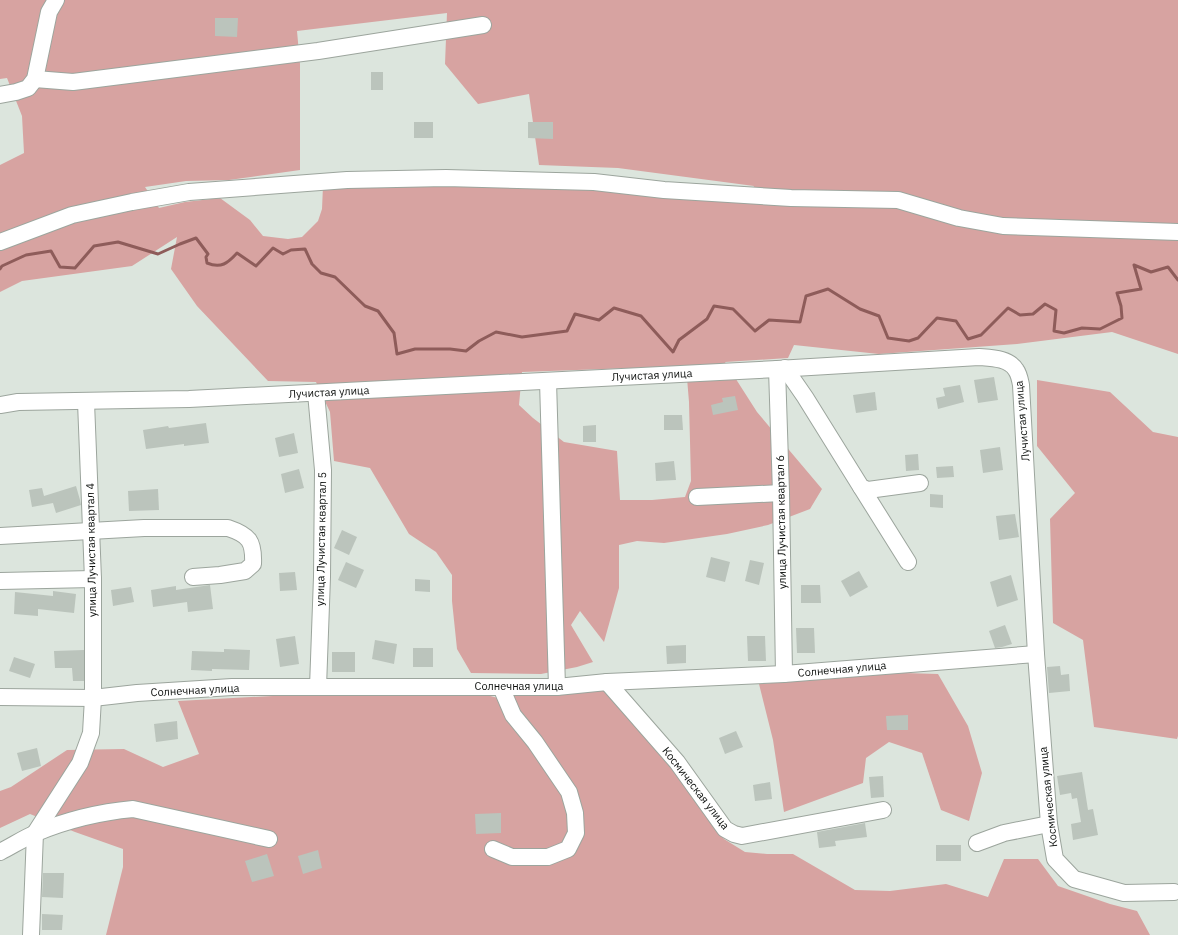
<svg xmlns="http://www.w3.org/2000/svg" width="1178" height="935" font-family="'IBM Plex Sans',sans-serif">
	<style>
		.green { fill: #d7a3a1; fill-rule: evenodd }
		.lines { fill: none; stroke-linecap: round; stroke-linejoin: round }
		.stream { stroke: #8e5c5a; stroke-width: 3 }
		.building { fill: #bbc4bc }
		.minor-casing { stroke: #9ca59d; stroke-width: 18 }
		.minor { stroke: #fff; stroke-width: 16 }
		.labels { text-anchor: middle; stroke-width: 3; stroke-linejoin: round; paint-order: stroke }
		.street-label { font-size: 11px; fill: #0c0f0d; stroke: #fff }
	</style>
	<rect width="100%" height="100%" fill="#dce5dd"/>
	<g class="green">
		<path d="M0 0H1178V354L1112 332 1017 344 879 354 794 345 788 358 725 362 757 412 822 489 810 509 768 525 727 534 664 543 637 541 619 545V588L604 642 580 611 571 625 593 662 577 667 541 674 471 673 457 649 452 601V575L436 552 409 534 370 468 334 461 330 412 316 382 268 381 197 306 171 269 177 237 132 266 22 281 0 292V165L24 153 22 116 7 78 0 79ZM447 13 445 64 478 104 529 94 539 165 618 168 754 186 748 200 510 184 323 186 322 209 318 221 302 237 288 239 263 236 250 220 220 198 185 202 159 208 145 187 186 181 229 180 300 170V64L297 31ZM686 366 689 402 691 481 685 497 652 500H620L617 451 564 442 533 418 519 405 522 372Z"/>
		<polygon points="1037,380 1110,392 1153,432 1178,437 1178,736 1177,739 1094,727 1083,640 1053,623 1050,519 1075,493 1037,446"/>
		<polygon points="904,673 938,674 968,726 982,773 969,821 941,810 922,753 889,742 866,758 863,783 784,812 773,740 759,684"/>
		<polygon points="607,687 661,751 724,839 745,852 767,854 793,854 855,890 890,891 946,884 988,897 1004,859 1038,859 1058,886 1110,904 1137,911 1150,935 106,935 123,867 123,849 75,832 30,814 0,828 0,791 11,787 67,750 124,749 163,767 199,754 178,701 310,694 475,692 498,698 507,690"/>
	</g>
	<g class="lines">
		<path class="stream" d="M0 269 2 266 26 255 51 251 60 267 75 268 94 246 118 242 158 254 180 244 196 238 208 254 206 257 207 263C221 269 228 263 237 253L256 266 273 248 283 254 291 250 305 249 312 264 321 273 335 277 365 306 378 311 394 333 397 354 415 349H450L466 351 479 341 496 332 522 337 567 331 575 314 599 320 614 308 641 316 673 352 679 340 707 319 714 306 733 309 755 331 769 320 800 322 806 296 828 289 860 309 879 316 888 338 909 341 918 338 937 318 956 321 968 339 981 335 1008 308 1020 315 1033 314 1045 304 1056 310 1054 331 1064 333 1082 328 1100 329 1122 318 1121 306 1117 293 1141 289 1134 265 1151 272 1168 267 1178 280"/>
	</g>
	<g class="building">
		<polygon points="215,18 238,18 237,37 215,36"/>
		<rect x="371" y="72" width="12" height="18"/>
		<rect x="414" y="122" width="19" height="16"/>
		<polygon points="528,122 553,122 553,139 528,138"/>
		<polygon points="994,377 998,400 978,403 974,380"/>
		<polygon points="960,385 964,402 938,409 936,398 945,396 943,388"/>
		<polygon points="875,392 877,410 856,413 853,395"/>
		<polygon points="735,396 738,410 713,415 711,405 723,402 722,398"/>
		<polygon points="664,415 682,415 683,430 664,430"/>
		<polygon points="206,423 209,443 184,446 184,444 146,449 143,430 168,426 169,428"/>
		<polygon points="596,425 596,442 583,442 583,426"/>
		<polygon points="294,433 298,453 279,457 275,438"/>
		<polygon points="1000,447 1003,470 983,473 980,450"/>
		<polygon points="918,454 919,470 906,471 905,455"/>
		<polygon points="674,461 676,480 656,481 655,463"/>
		<polygon points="953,466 954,477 937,478 936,467"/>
		<polygon points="299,469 304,488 285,493 281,474"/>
		<polygon points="76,486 80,500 81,505 56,513 53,503 32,507 29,490 42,488 44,496"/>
		<polygon points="158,489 159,510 129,511 128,491"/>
		<polygon points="930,494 943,495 943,508 930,507"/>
		<polygon points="1015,514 1019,537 999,540 996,516"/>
		<polygon points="342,530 357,537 349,555 334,548"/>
		<polygon points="711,557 730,562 725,582 706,577"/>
		<polygon points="750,560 764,563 759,585 745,581"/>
		<polygon points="346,562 364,570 356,588 338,580"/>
		<polygon points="859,571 868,587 850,597 841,581"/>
		<polygon points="295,572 297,590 280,591 279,573"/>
		<polygon points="1011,575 1018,600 997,607 990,582"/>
		<polygon points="415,579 430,580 430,592 415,591"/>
		<polygon points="210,585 213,609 188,612 187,602 153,607 151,590 176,586 176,590"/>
		<polygon points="801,585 820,585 821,603 801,603"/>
		<polygon points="131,587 134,602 113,606 111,590"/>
		<polygon points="53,591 76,594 74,613 38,609 38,616 14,614 15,592 53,596"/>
		<polygon points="1005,625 1012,644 1002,647 995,648 989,631"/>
		<polygon points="796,628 814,628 815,653 797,653"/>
		<polygon points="295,636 299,664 280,667 276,639"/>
		<polygon points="747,636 765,636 766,661 748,661"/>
		<polygon points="375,640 397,644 394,664 372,659"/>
		<polygon points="686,645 686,663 667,664 666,646"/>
		<rect x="413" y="648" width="20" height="19"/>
		<polygon points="224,649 250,650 249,670 212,669 212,671 191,670 192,651 224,652"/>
		<polygon points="84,650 84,681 73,681 72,668 55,668 54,651"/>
		<rect x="332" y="652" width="23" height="20"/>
		<polygon points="14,657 35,664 30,678 9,671"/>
		<polygon points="1060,666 1061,675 1069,674 1070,691 1049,693 1047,667"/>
		<polygon points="908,715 908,730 887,730 886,716"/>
		<polygon points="177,721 178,739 156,742 154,724"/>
		<polygon points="736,731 743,747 725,754 719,738"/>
		<polygon points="37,748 41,766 22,771 17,753"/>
		<polygon points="1082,772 1088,810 1093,809 1098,835 1073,840 1071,824 1081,822 1077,798 1072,799 1071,793 1060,795 1057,776"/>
		<polygon points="883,776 884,797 871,798 869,777"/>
		<polygon points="770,782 772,799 755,801 753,785"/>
		<polygon points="501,813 501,833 476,834 475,814"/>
		<polygon points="865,823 867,837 835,841 836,846 819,848 817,832"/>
		<rect x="936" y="845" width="25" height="16"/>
		<polygon points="318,850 322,868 303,874 298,856"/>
		<polygon points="267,854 274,876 252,882 245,861"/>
		<polygon points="43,873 64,873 63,898 42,897"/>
		<polygon points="42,914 63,915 62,930 42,930"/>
	</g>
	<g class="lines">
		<g class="minor-casing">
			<g id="minor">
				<polyline points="35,79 73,82 318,51 483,25"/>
				<polyline points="0,95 16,92 28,88 35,79 49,12 56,0"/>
				<polyline points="0,242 72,215 132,202 189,192 347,180 446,178 594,182 664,190 791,198 898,200 959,218 1003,226 1178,232"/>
				<polyline points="785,368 805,397 861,487 868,490 920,483"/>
				<polyline points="777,369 781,493 784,674"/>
				<polyline points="548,381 557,687"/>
				<polyline points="316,393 323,470 322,577 318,687"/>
				<path d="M0 405 18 402 189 399 777 369 979 357C991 358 1009 358 1016 370 1019 374 1020 380 1021 385L1036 654 1049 824 1055 859 1074 879 1124 893 1174 892"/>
				<polyline points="861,487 908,562"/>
				<polyline points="697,497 781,493"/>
				<path d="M0 536 144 528H228C249 535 254 541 253 564L245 571 220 575 193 577"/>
				<polyline points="0,581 93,579"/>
				<polyline points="607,682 677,762 725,829 734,834 742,836 883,810"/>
				<polyline points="0,697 93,698 137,693 232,687 557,687 607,682 784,674 1036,654"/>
				<polyline points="977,843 1004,833 1049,824"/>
				<polyline points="493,849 512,857 548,857 568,849 576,833 575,813 569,792 535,742 513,715 501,687"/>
				<path d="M0 852C12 846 24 838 36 833 67 820 100 812 133 809L269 839"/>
				<polyline points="31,935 35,833 80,763 91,733 93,698 93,579 86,402"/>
			</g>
		</g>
		<use href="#minor" class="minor"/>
	</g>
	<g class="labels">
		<g class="street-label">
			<text transform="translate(652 375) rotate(-3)" y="4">Лучистая улица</text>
			<text transform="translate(329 392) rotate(-3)" y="4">Лучистая улица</text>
			<text transform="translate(1022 421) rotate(-95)" y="4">Лучистая улица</text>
			<text transform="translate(781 522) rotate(-91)" y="4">улица Лучистая квартал 6</text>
			<text transform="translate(321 539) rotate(-89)" y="4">улица Лучистая квартал 5</text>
			<text transform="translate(91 550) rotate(-91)" y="4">улица Лучистая квартал 4</text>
			<text transform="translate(842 669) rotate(-5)" y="4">Солнечная улица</text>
			<text x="519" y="690">Солнечная улица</text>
			<text transform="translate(195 690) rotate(-3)" y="4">Солнечная улица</text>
			<text transform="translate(696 788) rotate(52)" y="4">Космическая улица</text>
			<text transform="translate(1048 797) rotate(-96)" y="4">Космическая улица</text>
		</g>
	</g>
</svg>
